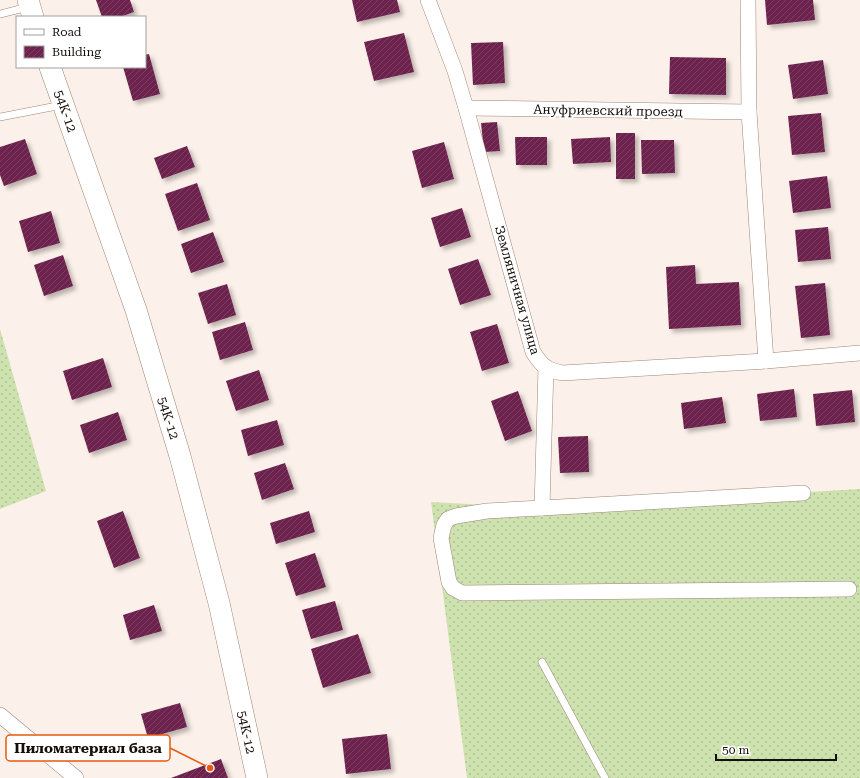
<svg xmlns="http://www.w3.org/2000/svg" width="860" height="778" font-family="'Roboto Serif',serif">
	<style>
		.grass { fill: url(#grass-dots) }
		.building { fill: url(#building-hatch); filter: url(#shadow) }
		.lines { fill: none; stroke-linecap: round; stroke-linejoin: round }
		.lane-casing { stroke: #9e8576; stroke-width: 8 }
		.street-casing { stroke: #9e8576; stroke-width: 16 }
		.secondary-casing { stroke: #9e8576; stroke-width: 22 }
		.lane { stroke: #fff; stroke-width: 7 }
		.street { stroke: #fff; stroke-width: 15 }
		.secondary { stroke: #fff; stroke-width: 21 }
		.labels { text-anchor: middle; stroke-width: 4; stroke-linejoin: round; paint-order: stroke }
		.street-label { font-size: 13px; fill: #160e08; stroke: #fff }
		.leader { fill: none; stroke: #e8590c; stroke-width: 1.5 }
		.callout-dot { fill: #e8590c; stroke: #fff; stroke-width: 1.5 }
		.callout { fill: #fff; stroke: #e8590c; stroke-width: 1.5 }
		.callout-label { font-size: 14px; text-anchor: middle; font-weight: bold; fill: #160e08 }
	</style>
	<defs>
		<pattern id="grass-dots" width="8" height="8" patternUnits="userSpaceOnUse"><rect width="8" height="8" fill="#cde2af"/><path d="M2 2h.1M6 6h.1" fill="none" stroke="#afc195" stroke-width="1.8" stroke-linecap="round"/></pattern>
		<pattern id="building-hatch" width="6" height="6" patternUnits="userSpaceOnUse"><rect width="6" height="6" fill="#6d224d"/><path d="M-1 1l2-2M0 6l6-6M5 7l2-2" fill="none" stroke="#7c4062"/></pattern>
		<filter id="shadow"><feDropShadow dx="3.5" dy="3.5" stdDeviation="2" flood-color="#0004"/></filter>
	</defs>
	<rect width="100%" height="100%" fill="#fcf1ea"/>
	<g class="grass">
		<polygon points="0,329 46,491 0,509"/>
		<polygon points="860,489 860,778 467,778 431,502 542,508"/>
	</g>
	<g class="building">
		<polygon points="96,0 130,0 134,12 120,17 102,17"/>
		<polygon points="352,0 397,0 400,12 357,22"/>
		<polygon points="765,0 813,0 815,20 767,25"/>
		<polygon points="404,33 414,72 374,81 364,42"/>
		<polygon points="503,42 505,83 473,85 471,43"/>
		<polygon points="149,54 160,94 133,101 123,67 145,67 145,55"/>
		<polygon points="670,57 726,58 726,95 669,94"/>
		<polygon points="823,60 828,94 793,99 788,65"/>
		<polygon points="821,113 825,152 792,155 788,116"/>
		<polygon points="497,122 500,151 484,152 481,123"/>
		<rect x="616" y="133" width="19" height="46"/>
		<polygon points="515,137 547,137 547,165 516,165"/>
		<polygon points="610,137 611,162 573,164 571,139"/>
		<polygon points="25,139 37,174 4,186 0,175 0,147"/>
		<polygon points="641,140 674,140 675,173 642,174"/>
		<polygon points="444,142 454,179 422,188 412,151"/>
		<polygon points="187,146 195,167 162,179 154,158"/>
		<polygon points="827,176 831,208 793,213 789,181"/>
		<polygon points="197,183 210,220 178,231 165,194"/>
		<polygon points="462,208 471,237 440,247 431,218"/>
		<polygon points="51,211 60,243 28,252 19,221"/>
		<polygon points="828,227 831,259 798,262 795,230"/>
		<polygon points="213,232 224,262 191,273 181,244"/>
		<polygon points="63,255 73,286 44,296 34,265"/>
		<polygon points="478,259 491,295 460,305 448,269"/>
		<polygon points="695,265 696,284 739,282 741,325 669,329 666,267"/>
		<polygon points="825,283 830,335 801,338 795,286"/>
		<polygon points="227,284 236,315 208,324 198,293"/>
		<polygon points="245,322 253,350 220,360 212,332"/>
		<polygon points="497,324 509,363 482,371 470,332"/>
		<polygon points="103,358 112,387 72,400 63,371"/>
		<polygon points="259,370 269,400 236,411 226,381"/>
		<polygon points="794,389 797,417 760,421 757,394"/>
		<polygon points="852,390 855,422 816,426 813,394"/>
		<polygon points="518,391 532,431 505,441 491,401"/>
		<polygon points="722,397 726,423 684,429 681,403"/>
		<polygon points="118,412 127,440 89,453 80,425"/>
		<polygon points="277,420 284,445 248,456 241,430"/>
		<polygon points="588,436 589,472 560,473 558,437"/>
		<polygon points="285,463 294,489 262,500 254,473"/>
		<polygon points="123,511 140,558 114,568 97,521"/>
		<polygon points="309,511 315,532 276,544 270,523"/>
		<polygon points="315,553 326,587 296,596 285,563"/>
		<polygon points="335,601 343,630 311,639 302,610"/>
		<polygon points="154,605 162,631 130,640 123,615"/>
		<polygon points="358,634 371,673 323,688 311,649"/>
		<polygon points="180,703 187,727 148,738 141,714"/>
		<polygon points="387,734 391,769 346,774 342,739"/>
		<polygon points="221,759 228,778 171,778"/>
	</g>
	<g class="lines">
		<g class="lane-casing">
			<g id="lane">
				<polyline points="0,14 28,7"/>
				<polyline points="0,117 62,105"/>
				<polyline points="542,662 605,778"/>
			</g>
		</g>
		<g class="street-casing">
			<g id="street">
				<path d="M428 0 455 71 466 108 533 352C543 367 545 369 562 373L766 361 860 353"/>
				<polyline points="748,0 749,112 766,361"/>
				<polyline points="466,108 749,112"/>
				<polyline points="546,367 542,508 803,493"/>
				<polyline points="542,508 487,511 456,516 448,519 444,525 441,538 449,582 453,588 462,593 849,589"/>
				<polyline points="0,715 76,778"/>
			</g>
		</g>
		<g class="secondary-casing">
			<g id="secondary">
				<polyline points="28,0 33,17"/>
				<polyline points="50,67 136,310 180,456 219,603 257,778"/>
			</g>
		</g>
		<use href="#lane" class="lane"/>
		<use href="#street" class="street"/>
		<use href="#secondary" class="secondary"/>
	</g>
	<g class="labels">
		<g class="street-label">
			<text transform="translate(608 110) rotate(1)" y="5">Ануфриевский проезд</text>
			<text transform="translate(66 111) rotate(71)" y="5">54K-12</text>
			<text transform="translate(518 290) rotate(74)" y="5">Земляничная улица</text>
			<text transform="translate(169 418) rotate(73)" y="5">54K-12</text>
			<text transform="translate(247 732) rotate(78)" y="5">54K-12</text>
		</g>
	</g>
	<path class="leader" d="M210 768L170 748"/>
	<circle class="callout-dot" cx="210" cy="768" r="4"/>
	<rect class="callout" x="6" y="735" width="164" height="26" rx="4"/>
	<g class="callout-label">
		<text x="88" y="753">Пиломатериал база</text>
	</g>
	<rect x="16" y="16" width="130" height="52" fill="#ffffff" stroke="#a29f9c"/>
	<rect x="24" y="29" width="20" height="6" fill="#ffffff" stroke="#a29f9c"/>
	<text x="52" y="36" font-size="12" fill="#160e08">Road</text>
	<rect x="24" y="46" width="20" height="12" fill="url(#building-hatch)" stroke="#a29f9c"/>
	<text x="52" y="56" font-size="12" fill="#160e08">Building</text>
	<path d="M716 754v6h120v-6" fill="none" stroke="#160e08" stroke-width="2"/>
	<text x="722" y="754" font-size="12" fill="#160e08" stroke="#ffffff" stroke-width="3" paint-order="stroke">50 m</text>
</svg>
